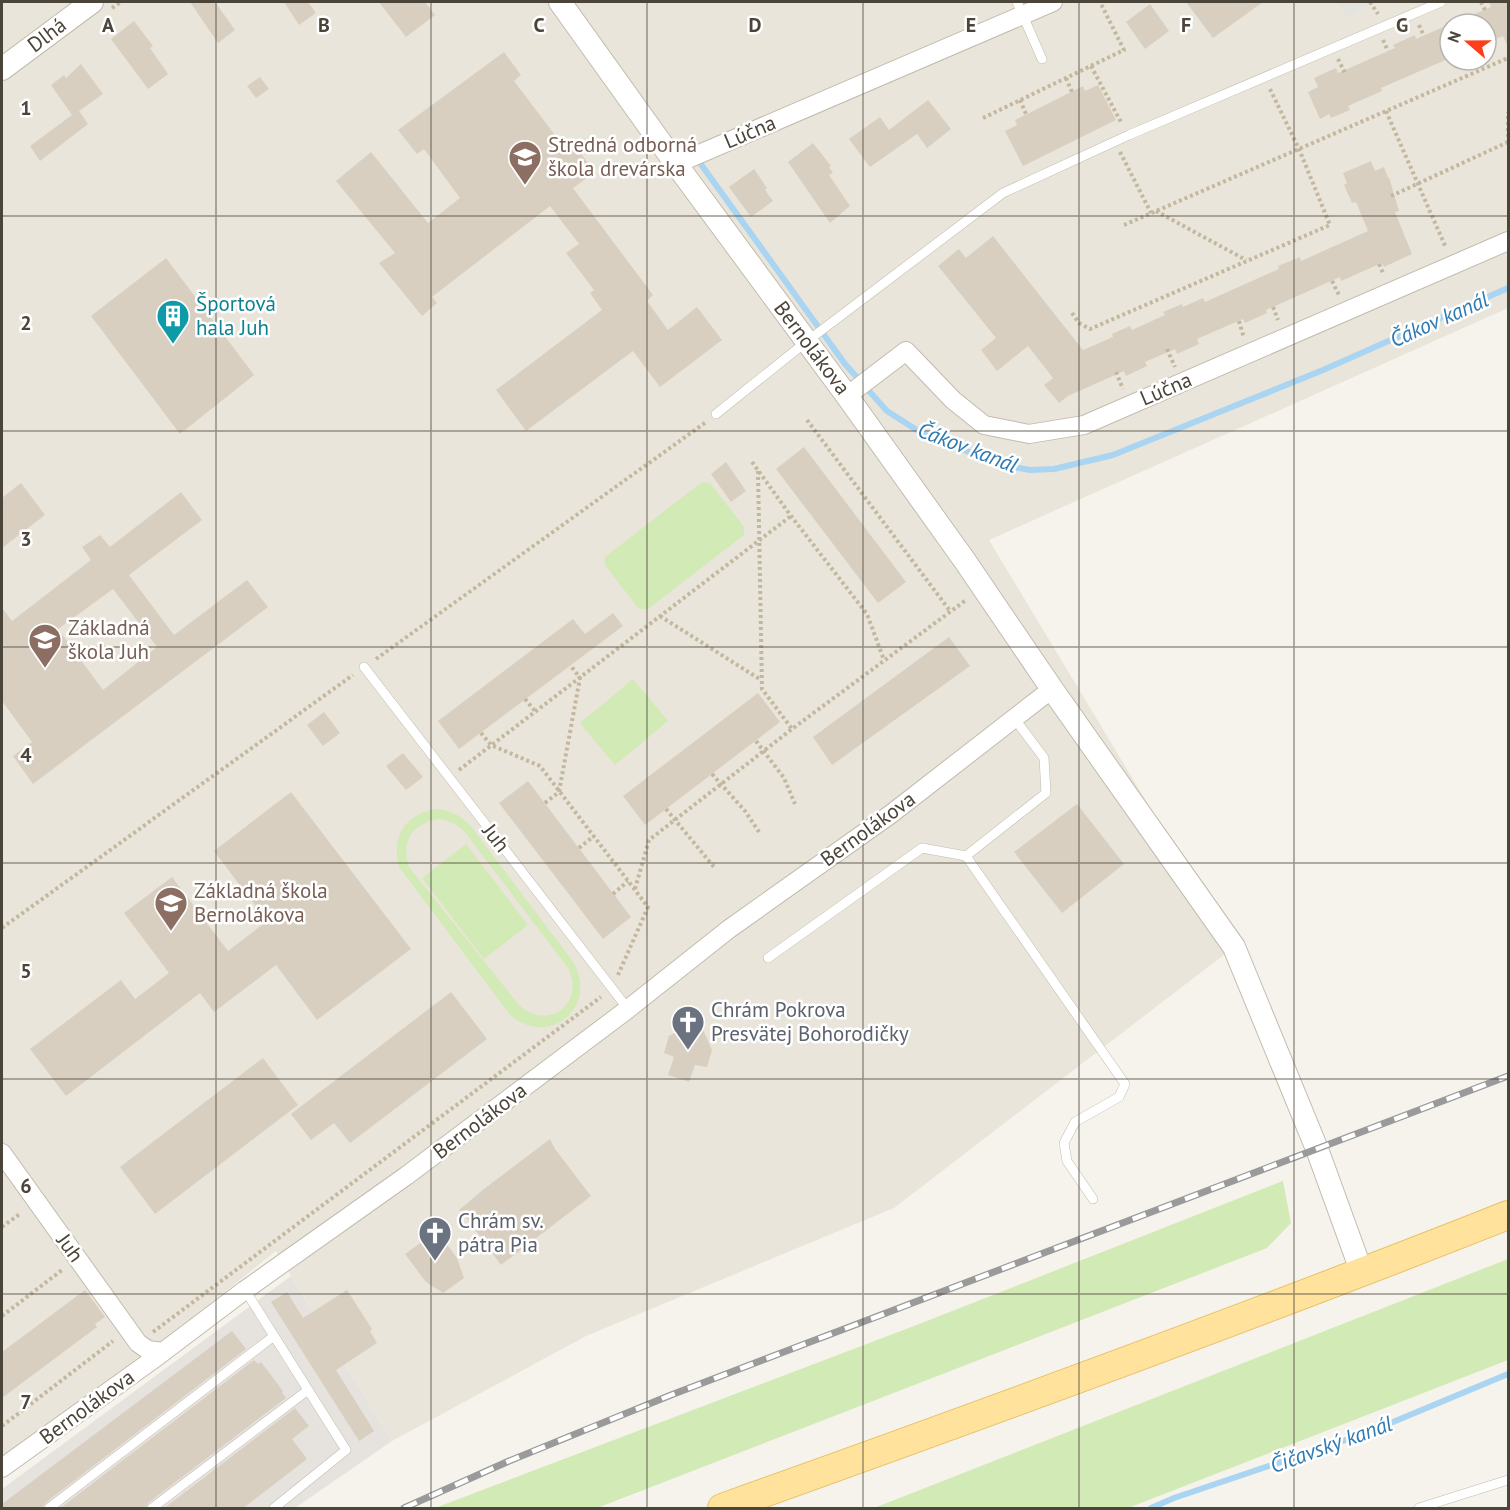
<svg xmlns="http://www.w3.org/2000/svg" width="1510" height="1510" font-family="'PT Sans',sans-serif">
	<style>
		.residential { fill: #eae5da; fill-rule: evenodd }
		.industrial { fill: #e6e2dd }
		.green { fill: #d2eab5; fill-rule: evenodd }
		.parking { fill: #e5e3e0 }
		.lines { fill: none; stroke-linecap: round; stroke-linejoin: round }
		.stream { stroke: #a9d4f2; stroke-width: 6 }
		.building { fill: #d8cfc1; fill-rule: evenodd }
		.service-casing { stroke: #c2bbae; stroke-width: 10 }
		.minor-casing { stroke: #c2bbae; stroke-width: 20 }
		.tertiary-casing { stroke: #c2bbae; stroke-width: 24 }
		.primary-casing { stroke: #e6c16a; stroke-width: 30 }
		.path { stroke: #c4b79f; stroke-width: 4; stroke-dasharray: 3 3; stroke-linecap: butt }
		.service { stroke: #fff; stroke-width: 9 }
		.minor { stroke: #fff; stroke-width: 18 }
		.tertiary { stroke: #fff; stroke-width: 22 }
		.primary { stroke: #ffe39c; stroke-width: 28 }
		.rail-casing { stroke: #9a9a9a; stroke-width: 7 }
		.rail { stroke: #fff; stroke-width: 4.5; stroke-dasharray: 14; stroke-linecap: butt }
		.grid { fill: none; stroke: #4b4439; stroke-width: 1.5; stroke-opacity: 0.55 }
		.labels { text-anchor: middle; stroke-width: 5; stroke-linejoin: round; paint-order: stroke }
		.street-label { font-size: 21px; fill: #4b4439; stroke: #fff }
		.education-label { font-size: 21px; fill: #785e54; stroke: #fff; text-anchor: start }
		.culture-label { font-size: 21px; fill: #0d838f; stroke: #fff; text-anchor: start }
		.worship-label { font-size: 21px; fill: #5b616d; stroke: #fff; text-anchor: start }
		.water-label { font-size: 22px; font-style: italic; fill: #2e7ab2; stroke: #fff }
		.grid-label { font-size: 20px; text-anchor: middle; font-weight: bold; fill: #4b4439; stroke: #fff; stroke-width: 5; stroke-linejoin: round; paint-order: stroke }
	</style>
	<rect width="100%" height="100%" fill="#f6f3ec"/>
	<path class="residential" d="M2 2H1508V308L989 540 1234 947 894 1208 586 1336 392 1441 276 1251 2 1470ZM1450 24H1486V60H1450Z"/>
	<polygon class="industrial" points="291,1276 392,1441 295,1508 2,1508 2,1489"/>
	<g class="green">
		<polygon points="702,482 710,483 744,527 744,535 648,609 639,609 605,565 605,557"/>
		<polygon points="633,679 668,721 615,765 580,723"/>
		<path d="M436 809C450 810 460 815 470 825L574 963C598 1008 549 1048 510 1015L399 867C391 837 405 814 436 809ZM437 819C448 820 455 823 464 831L568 968C586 1003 548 1032 519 1005L409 867C401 842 411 825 437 819Z"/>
		<polygon points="466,844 528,925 484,959 422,878"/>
		<polygon points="1283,1181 1291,1223 1267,1248 597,1508 435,1508 914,1326"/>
		<polygon points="1508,1259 1508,1360 1128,1508 874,1508"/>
	</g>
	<polygon class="parking" points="1337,2 1372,2 1349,18"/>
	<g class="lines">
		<g class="stream">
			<polyline points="700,163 845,364 887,411 923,434 1002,465 1030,470 1054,469 1113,455 1323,370 1508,288"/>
			<polyline points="1151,1508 1174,1498 1369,1432 1508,1374"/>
		</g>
	</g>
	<g class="building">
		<polygon points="190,2 215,2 235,30 218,43"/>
		<polygon points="284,2 308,2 316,13 299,25"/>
		<polygon points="379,2 425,2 435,15 406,37"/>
		<polygon points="1186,2 1263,2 1213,38"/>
		<polygon points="1489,2 1509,2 1509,49 1503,36 1486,43 1486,24 1451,24 1491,7"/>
		<polygon points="1150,4 1169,31 1145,49 1126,22"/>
		<polygon points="134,21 153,46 150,48 168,74 148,89 111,39"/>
		<polygon points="1450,24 1450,58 1381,88 1382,91 1348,106 1350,110 1331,118 1329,114 1320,119 1308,92 1318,87 1314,78 1336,68 1338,73 1395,48 1393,45 1415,35 1416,39"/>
		<polygon points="504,52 521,75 514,81 564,147 571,141 595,172 573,188 653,295 647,301 668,330 697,307 722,340 660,387 633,351 526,431 496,390 602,310 590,293 594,290 566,253 579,244 550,206 432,297 437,303 422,316 379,263 395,253 336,181 371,152 428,223 460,198 424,149 417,154 398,130"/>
		<polygon points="81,64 103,94 79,111 88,124 40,161 30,146 72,115 51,85 64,75 66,78"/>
		<polygon points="260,77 269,89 256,98 247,86"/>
		<polygon points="1098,85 1116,120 1023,166 1005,131 1017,125 1015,120 1083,86 1085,91"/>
		<polygon points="928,100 951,129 927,148 917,134 870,167 849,139 880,117 889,130"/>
		<polygon points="813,143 831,166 829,167 833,173 829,175 850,206 830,223 788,162"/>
		<polygon points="1371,161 1375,171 1384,167 1388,178 1389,177 1399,211 1395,212 1412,254 1384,267 1382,263 1341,281 1340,277 1266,310 1267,313 1245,323 1243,319 1197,339 1199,344 1177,354 1175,349 1145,362 1147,366 1126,376 1124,371 1068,396 1059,403 1044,385 1053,378 1028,346 997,371 981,350 996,338 938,266 959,249 966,258 993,236 1083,350 1113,337 1112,334 1130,326 1132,330 1165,315 1163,312 1182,304 1183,307 1203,298 1205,302 1279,269 1278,266 1300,257 1301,261 1368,231 1356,202 1352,203 1344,185 1347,183 1343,173"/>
		<polygon points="754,169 767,188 765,190 773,201 751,217 729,187"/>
		<polygon points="166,258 254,375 180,434 91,316"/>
		<polygon points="804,447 906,582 878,603 776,469"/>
		<polygon points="726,462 746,491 731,502 711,474"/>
		<polygon points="21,483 45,515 2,548 2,498"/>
		<path d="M181 492 202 520 129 575 174 635 247 580 268 607 33 784 13 756 32 742 2 701V608L12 621 91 560 82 547 100 535 110 547ZM113 589 157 647 103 690 58 629Z"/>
		<polygon points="613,613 623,626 459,749 438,721 573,619 585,634"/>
		<polygon points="949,637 970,666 832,765 813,737"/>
		<polygon points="758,693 780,722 645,825 623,796"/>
		<polygon points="324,712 340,733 323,746 307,725"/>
		<polygon points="403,753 423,777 406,790 386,766"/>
		<polygon points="528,781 631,917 603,939 499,803"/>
		<polygon points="291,792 411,949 317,1020 276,965 214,1012 200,993 66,1096 30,1049 121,980 135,999 169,973 124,913 172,877 228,951 267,921 214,851"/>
		<polygon points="1077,804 1124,864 1062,913 1014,852"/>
		<polygon points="451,992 487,1039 350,1143 334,1123 311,1140 291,1114"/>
		<polygon points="693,1023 701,1025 712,1050 707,1067 695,1065 689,1082 668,1075 674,1057 664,1053 669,1036"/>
		<polygon points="263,1058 298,1105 155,1214 120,1167"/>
		<polygon points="550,1139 555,1149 591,1196 501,1265 463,1213 459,1210 484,1189"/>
		<polygon points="437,1231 457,1258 464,1278 443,1293 426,1282 405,1254"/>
		<polygon points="85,1290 105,1317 95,1324 97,1327 2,1398 2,1352"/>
		<polygon points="347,1290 372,1329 370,1331 377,1343 336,1370 374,1431 359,1441 271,1302 287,1292 303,1318"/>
		<polygon points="232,1331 246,1349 45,1503 42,1509 2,1509 2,1504"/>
		<polygon points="254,1360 258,1364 261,1362 283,1391 282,1392 286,1398 148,1503 145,1509 59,1509"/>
		<polygon points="295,1408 309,1426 292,1439 307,1459 242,1509 163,1509"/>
	</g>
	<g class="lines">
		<g class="service-casing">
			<g id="service">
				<polyline points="1017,2 1042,59"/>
				<polyline points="716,414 806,342 1003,193 1129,135 1441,2"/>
				<polyline points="364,667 628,1009"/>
				<polyline points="966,856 1125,1084 1119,1097 1075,1122 1064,1143 1067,1161 1093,1199"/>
				<polyline points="768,958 922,848 966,856 1046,793 1044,758 1014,718"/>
				<polyline points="245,1290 346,1450 274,1508"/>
				<polyline points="49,1508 274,1336"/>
				<polyline points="152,1508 308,1390"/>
				<polyline points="1419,1508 1508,1480"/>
			</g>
		</g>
		<g class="minor-casing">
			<g id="minor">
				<polyline points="676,164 1053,2"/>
				<polyline points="847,396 906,351 953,400 984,425 1029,434 1084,425 1508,241"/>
				<polyline points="2,1153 138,1343 148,1350 163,1352"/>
				<polyline points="2,1468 151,1361 245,1290 406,1176 628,1009 729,929 891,814 1052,689"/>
			</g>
		</g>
		<g class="tertiary-casing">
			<g id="tertiary">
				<polyline points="560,2 676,164 847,396 965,561 1052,689 1234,947 1317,1149 1362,1273"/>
				<polyline points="2,69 92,2"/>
			</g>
		</g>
		<g class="primary-casing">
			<path id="primary" d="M722 1508C985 1414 1248 1318 1508 1215"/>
		</g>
		<g class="path">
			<polyline points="1370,2 1378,14"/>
			<polyline points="1481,2 1485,10"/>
			<polyline points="112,8 121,2"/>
			<polyline points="1419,25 1424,36"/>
			<polyline points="1383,40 1388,51"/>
			<polyline points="1338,59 1345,73"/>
			<polyline points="1091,66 1122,124"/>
			<polyline points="1066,78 1072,92"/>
			<polyline points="1020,100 1026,114"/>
			<polyline points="1386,111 1446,248"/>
			<polyline points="983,118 1124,50 1100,2"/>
			<polyline points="1508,143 1508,112"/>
			<polyline points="1120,152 1151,213"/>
			<polyline points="1391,196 1508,142"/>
			<polyline points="1156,211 1246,260"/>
			<polyline points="1124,225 1508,58"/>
			<polyline points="1379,264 1384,275"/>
			<polyline points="1332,281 1339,295"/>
			<polyline points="1273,307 1278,320"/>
			<polyline points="1072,313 1079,323 1090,329 1330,225 1299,149 1270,89"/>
			<polyline points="1239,321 1244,338"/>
			<polyline points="1167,349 1175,367"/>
			<polyline points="1116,372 1123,389"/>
			<polyline points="807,420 950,611"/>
			<polyline points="752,462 791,516 867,614 884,660"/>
			<polyline points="758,471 762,689 792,729"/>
			<polyline points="660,616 761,680"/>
			<polyline points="376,659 706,422"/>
			<polyline points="525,699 535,711"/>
			<polyline points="481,733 491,745 540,766 648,907 618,975"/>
			<polyline points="756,741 784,778 795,804"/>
			<polyline points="459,770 791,516"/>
			<polyline points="712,774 745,811 759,832"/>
			<polyline points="545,803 559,792 580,678 571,666"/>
			<polyline points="666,809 714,867"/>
			<polyline points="579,848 594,836"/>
			<polyline points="635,889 649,840 792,729 966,600"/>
			<polyline points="613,894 628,881"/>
			<polyline points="2,928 353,675"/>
			<polyline points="2,1227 21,1213"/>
			<polyline points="2,1316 62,1270"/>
			<polyline points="153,1332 601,997"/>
			<polyline points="2,1426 113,1341"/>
		</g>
		<use href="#service" class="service"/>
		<use href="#minor" class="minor"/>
		<use href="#tertiary" class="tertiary"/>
		<use href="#primary" class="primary"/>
		<g class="rail-casing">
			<polyline id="rail" points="404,1508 509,1461 671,1395 1508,1076"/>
		</g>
		<use href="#rail" class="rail"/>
	</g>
	<path class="grid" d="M216 2V1508M431 2V1508M647 2V1508M863 2V1508M1079 2V1508M1294 2V1508M2 216H1508M2 431H1508M2 647H1508M2 863H1508M2 1079H1508M2 1294H1508"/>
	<defs>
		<g id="school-pin" transform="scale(1.725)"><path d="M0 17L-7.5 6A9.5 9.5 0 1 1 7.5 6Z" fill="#8d6e63" stroke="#fff"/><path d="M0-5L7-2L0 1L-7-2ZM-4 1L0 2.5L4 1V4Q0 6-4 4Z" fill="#fff"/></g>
		<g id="building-pin" transform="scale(1.725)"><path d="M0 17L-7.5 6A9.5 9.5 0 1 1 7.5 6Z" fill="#0f9aa8" stroke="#fff"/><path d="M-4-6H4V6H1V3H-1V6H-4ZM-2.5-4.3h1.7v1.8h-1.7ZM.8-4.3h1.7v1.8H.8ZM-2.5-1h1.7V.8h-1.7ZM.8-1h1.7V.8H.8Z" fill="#fff"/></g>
		<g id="church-pin" transform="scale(1.725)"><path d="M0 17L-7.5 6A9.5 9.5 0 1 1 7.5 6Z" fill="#6b7280" stroke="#fff"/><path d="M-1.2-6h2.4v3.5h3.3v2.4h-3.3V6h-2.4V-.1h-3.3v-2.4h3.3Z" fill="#fff"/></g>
	</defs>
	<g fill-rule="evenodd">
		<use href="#school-pin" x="525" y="157"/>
		<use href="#building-pin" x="173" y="316"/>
		<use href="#school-pin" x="45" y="640"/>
		<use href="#school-pin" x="171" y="903"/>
		<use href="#church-pin" x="688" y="1022"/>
		<use href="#church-pin" x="435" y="1233"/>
	</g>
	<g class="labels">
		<g class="street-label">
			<text transform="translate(47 35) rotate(-37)" y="7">Dlhá</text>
			<text transform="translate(750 132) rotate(-23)" y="7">Lúčna</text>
			<text transform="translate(812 348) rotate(53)" y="7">Bernolákova</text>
			<text transform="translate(1166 389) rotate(-23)" y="7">Lúčna</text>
			<text transform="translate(868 829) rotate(-36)" y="7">Bernolákova</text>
			<text transform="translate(496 838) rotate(52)" y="7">Juh</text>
			<text transform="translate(480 1121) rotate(-37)" y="7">Bernolákova</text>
			<text transform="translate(70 1248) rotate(54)" y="7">Juh</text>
			<text transform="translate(87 1407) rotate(-36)" y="7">Bernolákova</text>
		</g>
		<g class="education-label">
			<text x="548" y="152">Stredná odborná<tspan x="548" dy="24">škola drevárska</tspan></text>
			<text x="68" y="635">Základná<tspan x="68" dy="24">škola Juh</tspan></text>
			<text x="194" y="898">Základná škola<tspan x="194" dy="24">Bernolákova</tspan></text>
		</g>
		<g class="culture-label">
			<text x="196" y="311">Športová<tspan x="196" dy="24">hala Juh</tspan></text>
		</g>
		<g class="worship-label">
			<text x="711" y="1017">Chrám Pokrova<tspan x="711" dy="24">Presvätej Bohorodičky</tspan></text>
			<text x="458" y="1228">Chrám sv.<tspan x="458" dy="24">pátra Pia</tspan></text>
		</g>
		<g class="water-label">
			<text transform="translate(1439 319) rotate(-24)" y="8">Čákov kanál</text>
			<text transform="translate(968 447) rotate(21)" y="8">Čákov kanál</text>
			<text transform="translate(1331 1444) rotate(-20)" y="8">Čičavský kanál</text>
		</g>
	</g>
	<g class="grid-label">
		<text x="108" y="32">A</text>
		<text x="324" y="32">B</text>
		<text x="539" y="32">C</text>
		<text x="755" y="32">D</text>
		<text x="971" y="32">E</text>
		<text x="1186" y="32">F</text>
		<text x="1402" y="32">G</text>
		<text x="26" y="115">1</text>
		<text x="26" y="330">2</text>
		<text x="26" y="546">3</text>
		<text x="26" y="762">4</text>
		<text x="26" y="978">5</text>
		<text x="26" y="1193">6</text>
		<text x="26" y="1409">7</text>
	</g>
	<rect width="1510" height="1510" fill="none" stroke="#4b4439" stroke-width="6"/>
	<g transform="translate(1468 42) rotate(290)"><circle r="28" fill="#ffffff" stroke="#b7b4b0" stroke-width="1.5"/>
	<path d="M0-4.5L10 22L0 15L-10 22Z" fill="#fc3f1d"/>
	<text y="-9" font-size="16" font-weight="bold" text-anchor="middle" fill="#4b4439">N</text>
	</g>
</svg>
